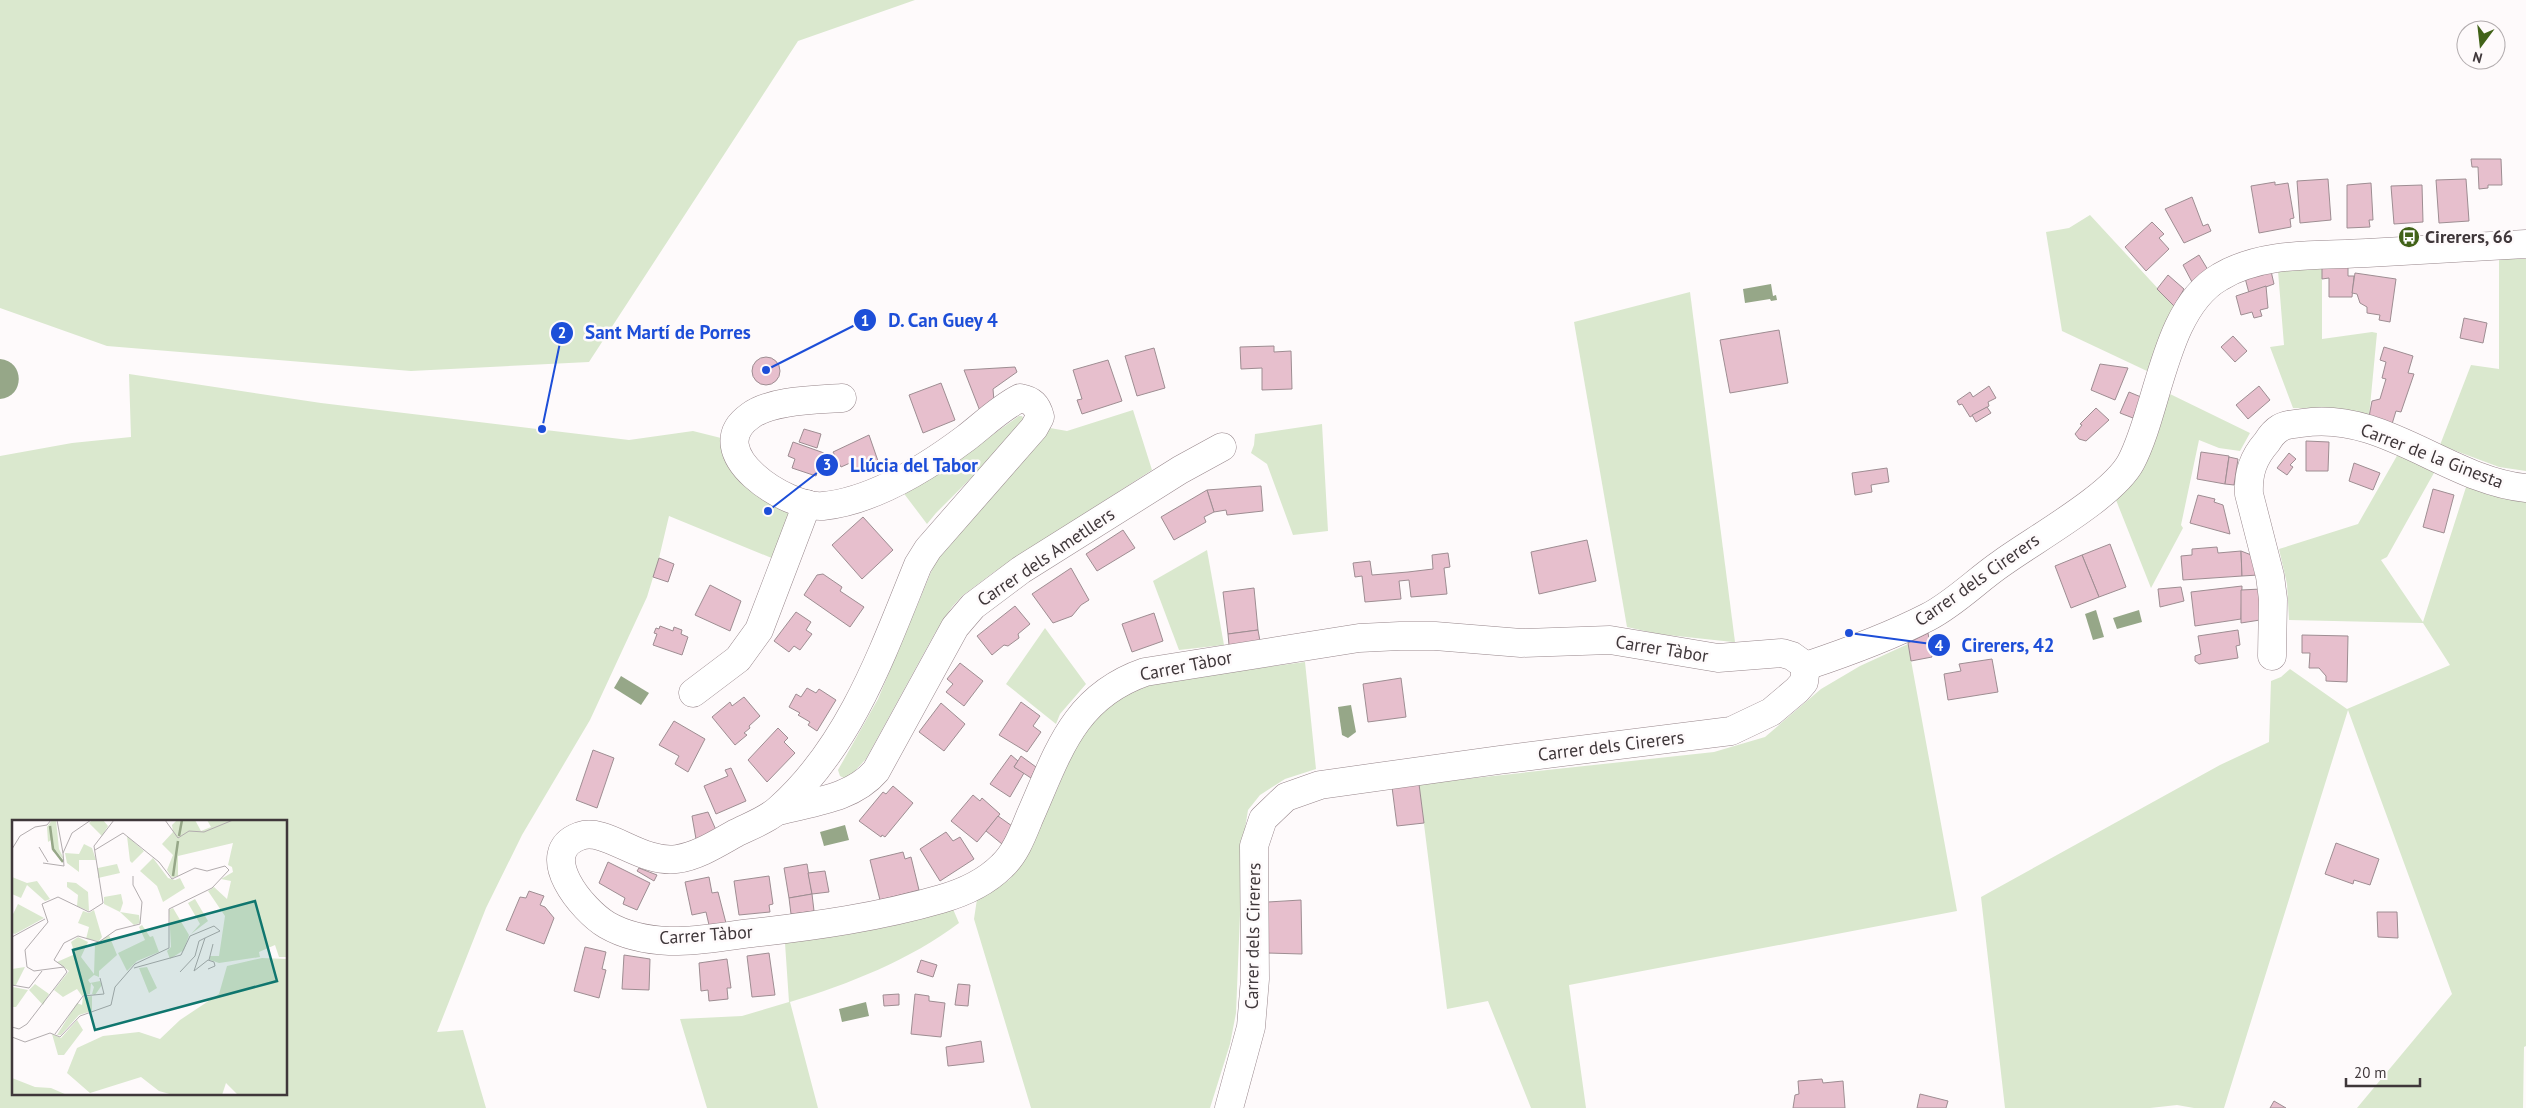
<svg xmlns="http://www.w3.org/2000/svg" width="2526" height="1108" font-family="'PT Sans',sans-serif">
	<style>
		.green { fill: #dae8ce; fill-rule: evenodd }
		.water { fill: #96a788 }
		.building { fill: #e7bfcd; stroke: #9e8d92 }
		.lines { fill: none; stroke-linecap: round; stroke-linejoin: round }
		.minor-casing { stroke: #97868b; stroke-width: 29 }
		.minor { stroke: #fff; stroke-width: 28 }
		.labels { text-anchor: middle; stroke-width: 5; stroke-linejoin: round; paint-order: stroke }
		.poi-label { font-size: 18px; font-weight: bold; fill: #3f373a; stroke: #fefafb; text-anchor: start }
		.street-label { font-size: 18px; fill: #3f373a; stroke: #fefafb }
		.inset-river { fill: none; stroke: #96a788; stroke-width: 2.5 }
		.inset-road { fill: none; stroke: #b2acae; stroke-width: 1 }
		.view { fill: #0f766e; fill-opacity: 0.15; stroke: #0f766e; stroke-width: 2.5 }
		.inset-edge { fill: none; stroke: #3f373a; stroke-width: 2.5 }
		.leader { fill: none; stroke: #1d4ed8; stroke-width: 2 }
		.callout-dot { fill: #1d4ed8; stroke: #fefafb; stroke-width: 2 }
		.mark-label { font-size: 15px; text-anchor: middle; font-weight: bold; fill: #fff }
		.callout-label { font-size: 19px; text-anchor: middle; font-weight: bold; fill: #1d4ed8; stroke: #fefafb; stroke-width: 5; stroke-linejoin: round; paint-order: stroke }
	</style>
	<rect width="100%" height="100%" fill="#fefafb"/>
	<g class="green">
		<polygon points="0,0 915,0 798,41 589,362 411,371 107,346 0,308"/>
		<polygon points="2090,215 2174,306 2147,371 2062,331 2046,232 2069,228"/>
		<polygon points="2499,259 2526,259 2526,471 2499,467 2440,445 2471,365 2499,369"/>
		<polygon points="2322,268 2322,339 2372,332 2377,333 2369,417 2319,409 2293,408 2270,347 2284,345 2278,271"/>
		<polygon points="1690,292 1735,642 1733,642 1658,634 1627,627 1574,322"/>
		<path d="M129 374 321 403 629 440 693 431 721 438 726 457 789 509V515L774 559 669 516 659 558 647 597 590 720 522 835 486 908 437 1032 463 1030 486 1108H0V456L72 443 131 437ZM14 822H286V1094H14Z"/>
		<polygon points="2170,394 2250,433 2240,451 2219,448 2199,440 2181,525 2183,528 2151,588 2116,500 2138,477 2145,463"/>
		<polygon points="1133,410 1152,470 994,572 962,596 952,607 935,633 866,759 851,775 844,778 840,776 838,770 878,699 937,558 956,532 1030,454 1050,428 1067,431"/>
		<polygon points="1019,416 1022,416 1024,420 1001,448 936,513 927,524 902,491 944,469"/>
		<polygon points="1322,424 1328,531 1293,535 1267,464 1251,453 1254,445 1255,434"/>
		<polygon points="2398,454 2435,471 2387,557 2381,560 2423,622 2467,484 2526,499 2526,1046 2524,1047 2523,1108 2357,1108 2452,994 2348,710 2224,1108 2194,1108 2177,1105 2150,1108 2005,1108 1981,897 2220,765 2269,742 2271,681 2281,677 2290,669 2347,709 2450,665 2423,623 2289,620 2287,584 2279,549 2358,524"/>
		<polygon points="1207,550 1224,645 1179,650 1153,581"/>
		<polygon points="1045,628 1086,684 1060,714 1056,724 1006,684"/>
		<polygon points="1908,644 1957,911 1569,985 1586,1108 1531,1108 1488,1001 1447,1009 1419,784 1714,752 1765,737 1821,689 1860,666"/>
		<polygon points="1305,662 1316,769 1285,779 1260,795 1248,810 1243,841 1236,1013 1230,1044 1210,1108 1031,1108 974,919 977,899 1009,880 1028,855 1073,753 1092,720 1125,693 1162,680"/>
		<path d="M953 909 959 923C910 960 849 984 790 1002L818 1108H707L680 1019 742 1016 789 1002 785 943 888 927Z"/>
	</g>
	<g class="water">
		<polygon points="1771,284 1773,296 1776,295 1777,300 1771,301 1770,299 1745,303 1743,289"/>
		<path d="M0 359C25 361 25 397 0 399Z"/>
		<polygon points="2096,610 2104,637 2093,640 2085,614"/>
		<polygon points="2139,610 2142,622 2117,629 2113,618"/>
		<polygon points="621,676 649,693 641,705 614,688"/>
		<polygon points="1351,705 1356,732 1348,738 1342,735 1338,707"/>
		<polygon points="845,825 849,840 824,846 820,832"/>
		<polygon points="866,1002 869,1016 842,1022 839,1009"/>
	</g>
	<g class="building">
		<polygon points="2471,159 2501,159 2502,185 2488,185 2488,188 2479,189 2478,167 2472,167"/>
		<polygon points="2328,179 2331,220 2300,223 2297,181"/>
		<polygon points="2466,179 2469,221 2439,223 2436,180"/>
		<polygon points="2275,182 2275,185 2288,183 2294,218 2290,219 2291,227 2259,233 2251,186"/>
		<polygon points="2371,183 2373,220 2369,220 2370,227 2347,228 2347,185"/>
		<polygon points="2422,185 2423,222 2394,224 2391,186"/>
		<polygon points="2192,197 2203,226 2208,224 2211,231 2184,243 2165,209"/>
		<polygon points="2152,222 2164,234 2159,238 2169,249 2146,271 2125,247"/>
		<polygon points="2199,255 2208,270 2192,282 2183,265"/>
		<polygon points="2348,265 2348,276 2354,276 2352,297 2329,297 2329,278 2322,279 2322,268"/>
		<polygon points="2271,271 2274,284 2249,293 2245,278"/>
		<polygon points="2355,273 2396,279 2390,322 2379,320 2380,315 2367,313 2367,307 2360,303 2357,294 2352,293"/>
		<polygon points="2168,275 2184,289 2174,306 2157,289"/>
		<polygon points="2266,286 2268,308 2260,310 2262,316 2254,318 2252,312 2241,315 2236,296"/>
		<polygon points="2464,318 2487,323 2483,343 2460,338"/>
		<polygon points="1779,330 1788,383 1730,393 1720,340"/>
		<polygon points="2233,336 2247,351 2235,362 2221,347"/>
		<polygon points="1274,346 1274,352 1291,351 1292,389 1262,390 1262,368 1241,369 1240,347"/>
		<polygon points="2384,347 2413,356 2408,373 2414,374 2401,412 2396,411 2392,424 2369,417 2372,401 2380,399 2386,379 2382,378 2386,362 2380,360"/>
		<polygon points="1154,348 1165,388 1137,396 1125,356"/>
		<circle cx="766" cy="371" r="14"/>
		<polygon points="1108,360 1122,401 1082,414 1077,400 1082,399 1073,370"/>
		<polygon points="2100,364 2128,368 2115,400 2091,390"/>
		<polygon points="1015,367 1017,372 993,389 994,401 980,411 964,370"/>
		<polygon points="941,383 955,420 923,433 909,395"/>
		<polygon points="1989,386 1996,398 1988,402 1989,406 1970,417 1962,404 1959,405 1957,401 1970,392 1973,397"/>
		<polygon points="2259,386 2270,400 2248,419 2236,405"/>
		<polygon points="2129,392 2141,397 2133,418 2120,413"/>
		<polygon points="1987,407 1991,413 1976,422 1972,415"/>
		<polygon points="2096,408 2109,420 2086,441 2079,439 2075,434 2082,425 2080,424"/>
		<polygon points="804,429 821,434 817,448 799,442"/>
		<polygon points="869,435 878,461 854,473 850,463 841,467 833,452"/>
		<polygon points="2306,441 2329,442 2328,471 2306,471"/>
		<polygon points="793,442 824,453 816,476 792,468 795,459 788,456"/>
		<polygon points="2201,452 2229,456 2225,484 2197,479"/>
		<polygon points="2289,453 2296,459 2290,465 2293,467 2287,475 2277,468"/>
		<polygon points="2229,457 2238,459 2234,485 2225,484"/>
		<polygon points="2354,463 2380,473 2373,490 2349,481"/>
		<polygon points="1887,468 1889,482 1871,485 1872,492 1855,495 1852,473"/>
		<polygon points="1261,486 1263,511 1227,515 1226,510 1214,512 1207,490"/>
		<polygon points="2433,489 2454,495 2444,533 2423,527"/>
		<polygon points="1207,490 1214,512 1204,517 1206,522 1174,540 1161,517"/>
		<polygon points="2198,495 2215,499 2214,502 2223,505 2230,534 2190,523"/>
		<polygon points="863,517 893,550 862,579 832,545"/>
		<polygon points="1123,530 1135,548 1097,571 1086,554"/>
		<polygon points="1587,540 1596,581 1539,594 1531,552"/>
		<polygon points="2110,544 2126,587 2099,597 2082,555"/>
		<polygon points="2217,547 2218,553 2241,551 2242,576 2183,580 2181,556 2192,555 2192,549"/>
		<polygon points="2241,551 2254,556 2258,575 2242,576"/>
		<polygon points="1448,553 1450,567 1444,568 1447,594 1411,597 1409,580 1399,581 1401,599 1365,602 1362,576 1355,577 1353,563 1370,561 1372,575 1408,572 1433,569 1432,555"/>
		<polygon points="2082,555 2099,597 2071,608 2055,566"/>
		<polygon points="659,558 674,564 668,582 653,577"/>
		<polygon points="1071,568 1089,600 1081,605 1072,616 1053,623 1032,594"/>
		<polygon points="823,574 842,587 840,591 864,607 850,627 804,595 817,575"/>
		<polygon points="710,585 741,601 730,631 695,615"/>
		<polygon points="2242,586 2241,619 2195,626 2191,592"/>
		<polygon points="2181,587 2184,601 2160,607 2158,589"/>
		<polygon points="1254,588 1258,630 1228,634 1223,592"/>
		<polygon points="2261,589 2260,620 2241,623 2241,590"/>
		<polygon points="1015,606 1030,624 1018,634 1019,638 1008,646 1004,645 992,655 977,636"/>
		<polygon points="796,612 811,622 806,630 812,634 800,650 794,646 789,652 774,641"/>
		<polygon points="1154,613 1163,641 1132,652 1122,624"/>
		<polygon points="660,626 673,631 674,627 682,630 681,634 688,637 682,655 653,645 657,634 654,633 656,628 659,629"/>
		<polygon points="1258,630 1260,641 1229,645 1228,634"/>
		<polygon points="2238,630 2240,645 2236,646 2238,658 2199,664 2195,661 2195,656 2201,654 2198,636"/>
		<polygon points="1928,633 1932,657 1911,661 1908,643"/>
		<polygon points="2302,635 2348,636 2347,682 2326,681 2326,676 2319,668 2309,668 2310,653 2302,653"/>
		<polygon points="1992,659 1998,692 1948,700 1944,674 1961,671 1959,664"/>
		<polygon points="960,663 983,681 964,706 946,692 953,684 947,679"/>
		<polygon points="1401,678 1406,717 1368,722 1363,684"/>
		<polygon points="807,688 816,693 819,689 836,700 817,731 808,725 810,722 798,715 800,713 789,707 796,694 801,697"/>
		<polygon points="744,697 760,716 749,726 750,728 744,733 747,735 735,745 712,717 730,702 732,706"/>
		<polygon points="1021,702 1040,716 1033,726 1041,732 1027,752 999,735"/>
		<polygon points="941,703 965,724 944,751 919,732"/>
		<polygon points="674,721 705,739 688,772 675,764 679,756 659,745"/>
		<polygon points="778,728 788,738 784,742 795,753 767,782 748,760"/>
		<polygon points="593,750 614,758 597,808 576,800"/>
		<polygon points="1011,755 1018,761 1014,767 1024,773 1010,797 990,784"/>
		<polygon points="1021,756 1036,767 1031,778 1014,767"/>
		<polygon points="731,768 746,801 716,814 704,786 728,776 725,770"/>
		<polygon points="1419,784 1424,823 1397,826 1392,787"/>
		<polygon points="893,786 913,803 885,837 882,835 881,837 859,821 883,792 886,794"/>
		<polygon points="973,795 980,801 982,798 1000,814 977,842 951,821"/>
		<polygon points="708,812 716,830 696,839 692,816"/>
		<polygon points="998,816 1012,826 1002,844 986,831"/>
		<polygon points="946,832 953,841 960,837 974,859 940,881 920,849"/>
		<polygon points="2336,843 2379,859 2370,885 2354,880 2353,884 2325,874"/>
		<polygon points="903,852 905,859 911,857 919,890 880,900 870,860"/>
		<polygon points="608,862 650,883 637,910 623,904 625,898 599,883"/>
		<polygon points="807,864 812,894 789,898 784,868"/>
		<polygon points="639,868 657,875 654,881 637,871"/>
		<polygon points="825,871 829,892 812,894 808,873"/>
		<polygon points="769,876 773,904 769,905 770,912 739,915 734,881"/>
		<polygon points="709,877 712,893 718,892 726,923 709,925 706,912 692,915 685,882"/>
		<polygon points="529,891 544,896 540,905 545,907 554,918 544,944 506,930 520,897 526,898"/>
		<polygon points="812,894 814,911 791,914 789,898"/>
		<polygon points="1301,900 1302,954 1267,953 1268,902"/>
		<polygon points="2377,912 2397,912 2398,938 2378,937"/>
		<polygon points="585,947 606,952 602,969 606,970 599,998 574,991"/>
		<polygon points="769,953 775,995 752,997 747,956"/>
		<polygon points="624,955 650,959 649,990 622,989"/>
		<polygon points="727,959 731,988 727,988 728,999 709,1001 708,990 701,991 699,963"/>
		<polygon points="921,960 937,965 933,977 917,972"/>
		<polygon points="958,984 970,985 968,1006 955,1005"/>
		<polygon points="899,994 899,1005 884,1006 883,995"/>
		<polygon points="915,994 929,996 929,1001 945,1003 941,1037 911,1034"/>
		<polygon points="981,1041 984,1062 948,1066 946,1047"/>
		<polygon points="1822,1079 1823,1083 1843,1081 1845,1108 1793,1108 1795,1095 1799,1094 1798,1081"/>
		<polygon points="1920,1094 1948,1101 1946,1108 1917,1108"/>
		<polygon points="2274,1101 2286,1108 2270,1108"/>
	</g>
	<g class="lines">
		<g class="minor-casing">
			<g id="minor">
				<path d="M842 398C816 400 771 400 750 416 699 452 787 509 823 506 873 501 926 468 966 438 983 425 1000 408 1020 398 1032 400 1037 405 1040 417L1034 428 928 549 918 565C883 651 851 744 780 808 769 819 750 826 736 833 718 843 698 856 677 859 640 864 607 827 580 836 534 853 583 911 607 925 626 936 647 940 669 941 696 942 724 936 752 933 815 926 879 917 941 899 962 893 986 882 1002 866 1016 853 1023 833 1030 816 1058 753 1073 697 1145 672L1359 638 1400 636H1435L1521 643 1610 640 1718 658 1782 653 1792 656 1806 666"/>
				<path d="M2272 656 2273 599 2270 576 2249 494C2248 473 2253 458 2267 442 2270 437 2275 431 2280 428 2286 424 2295 424 2302 423 2383 410 2449 481 2526 488"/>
				<path d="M1806 666C1848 652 1889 637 1928 617 1955 603 1977 580 2002 563 2035 539 2113 496 2131 462 2159 409 2164 309 2220 277 2263 251 2318 256 2367 253 2420 250 2473 247 2526 244"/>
				<polyline points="693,693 738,659 759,630 807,504"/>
				<path d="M778 811C812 802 852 799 876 771L955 627 973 606 1021 570 1180 470 1222 447"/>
				<polyline points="1229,1108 1251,1027 1255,979 1254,846 1263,819 1286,797 1320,785 1499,760 1731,731 1771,712 1797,690 1804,682 1806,666"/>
			</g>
		</g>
		<use href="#minor" class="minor"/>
	</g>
	<defs>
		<g id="bus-disc" transform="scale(1.125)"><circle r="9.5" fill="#416218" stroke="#fefafb"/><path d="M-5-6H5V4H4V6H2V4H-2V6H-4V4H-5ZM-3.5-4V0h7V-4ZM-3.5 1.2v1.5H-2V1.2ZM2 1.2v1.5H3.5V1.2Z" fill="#fff"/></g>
	</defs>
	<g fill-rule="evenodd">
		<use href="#bus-disc" x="2409" y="237"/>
	</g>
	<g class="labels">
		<g class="poi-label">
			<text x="2425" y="243">Cirerers, 66</text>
		</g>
		<g class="street-label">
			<text transform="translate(2432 456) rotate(21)" y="6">Carrer de la Ginesta</text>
			<text transform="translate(1046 557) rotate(-34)" y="6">Carrer dels Ametllers</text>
			<text transform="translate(1977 580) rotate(-35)" y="6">Carrer dels Cirerers</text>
			<text transform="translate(1662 649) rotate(9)" y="6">Carrer Tàbor</text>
			<text transform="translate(1186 666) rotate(-11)" y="6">Carrer Tàbor</text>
			<text transform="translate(1611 746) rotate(-7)" y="6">Carrer dels Cirerers</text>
			<text transform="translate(706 935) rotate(-4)" y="6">Carrer Tàbor</text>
			<text transform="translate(1253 936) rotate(-89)" y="6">Carrer dels Cirerers</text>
		</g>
	</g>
	<g transform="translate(12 820)">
		<rect width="275" height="275" fill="#fefafb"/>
		<path d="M40 0H44L47 29 53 41 44 31 41 32 39 20 36 22 35 7ZM80 0H91L96 6 90 16 77 3ZM165 0H183L189 11 199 7 195 0H275V137H267L263 125 247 132 248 137 207 143 198 140V136H207L213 96 196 71 202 67 215 79 219 61 209 59 221 52 220 47 216 45 221 23 166 36V56L160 58 155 50 161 35 150 24 161 12 160 5ZM115 16 132 31 120 43 118 41ZM72 24 80 28 84 40H67V52L55 43 53 33 67 34ZM141 38 156 58 163 60 168 58 173 68 151 82 145 66 128 51ZM105 44 108 53 86 58V48ZM0 57 15 63 25 61 38 79 33 81 15 65 9 78 0 74ZM55 62 64 63 76 72 77 91 65 86 66 75 55 67ZM109 74 111 83 108 92 127 95 128 103 122 105 108 92 92 84V77ZM183 79 196 101 179 114 188 104 176 83ZM6 84 32 98 3 114 0 113V96ZM161 88 177 115 172 130 158 139 155 131 159 127 157 90ZM82 90 90 117 87 121 74 119 77 107 66 103 71 91 77 93ZM130 105 138 117 141 116 147 132 125 141 115 151 106 133 133 120 127 107ZM97 115 105 135 87 151V157L82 155 76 160 78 163 88 161 90 165 83 175 80 174 82 167 79 163 78 174 70 176 65 169 51 177 42 170 57 151 45 142 63 134 59 122 66 117 76 122 69 137 82 154 83 124ZM250 138 275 139V275H226L214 263 210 275H161L147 271 129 257 78 273 55 253 65 228 91 216 127 212 148 219 168 200 207 174 215 146ZM13 147 4 165H1L0 149ZM135 147 145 168 137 173 127 148ZM23 164 37 174 31 185 17 170ZM1 167 16 170 4 187H0ZM80 176V191L67 195 49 215H45L65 183 70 185 71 177ZM65 200 71 210 52 235H46L40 214 49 218ZM0 258 23 267 39 268 55 275H0Z" fill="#dae8ce"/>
		<path class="inset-river" d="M38 6 41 29 51 42M167 16 170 0M161 56 166 21"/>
		<path class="inset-road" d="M45 0 51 33 60 13 79 0M153 0 166 18 177 11 192 12 221 0M27 27 36 42M0 29 8 16 23 7 35 5 39 0M31 43 52 46 51 33M0 117 33 99M197 140 201 124M52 147 42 140 52 123 66 116 87 122 104 110 128 104 130 82 121 65V56M122 148 169 135 178 116 202 106 208 111 193 118 182 151 196 140 202 142 203 146 196 149M168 152 183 136 187 121 193 118M0 165 17 168 30 151M0 207 7 209 15 204 55 152 52 147 22 151 15 147 13 130 36 102 30 84 46 77 77 92 91 83 82 26 102 0M43 214 71 176 92 174 88 158M0 217 13 222 38 213 48 217 68 196 99 185 103 167 123 144 157 128V89L200 68 217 50 213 46 195 51 183 48 160 59 147 42 111 13 83 30"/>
		<path class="view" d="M243 81 265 161 83 210 61 130Z"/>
		<rect width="275" height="275" class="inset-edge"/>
	</g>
	<path class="leader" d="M766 370L865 320M542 429L562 333M768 511L827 465M1849 633L1939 645"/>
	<g class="callout-dot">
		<circle cx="766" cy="370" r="5"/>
		<circle cx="542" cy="429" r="5"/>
		<circle cx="768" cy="511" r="5"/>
		<circle cx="1849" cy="633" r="5"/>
		<circle cx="865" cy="320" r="12"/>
		<circle cx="562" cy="333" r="12"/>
		<circle cx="827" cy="465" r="12"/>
		<circle cx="1939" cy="645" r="12"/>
	</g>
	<g class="mark-label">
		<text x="865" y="326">1</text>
		<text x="562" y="338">2</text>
		<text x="827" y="470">3</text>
		<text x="1939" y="651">4</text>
	</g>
	<g class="callout-label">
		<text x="943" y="327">D. Can Guey 4</text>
		<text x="668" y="339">Sant Martí de Porres</text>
		<text x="914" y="472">Llúcia del Tabor</text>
		<text x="2008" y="652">Cirerers, 42</text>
	</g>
	<g transform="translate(2481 45) rotate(195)"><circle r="24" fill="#fefafb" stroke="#b2acae"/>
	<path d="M0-4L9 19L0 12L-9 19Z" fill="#416218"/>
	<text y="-8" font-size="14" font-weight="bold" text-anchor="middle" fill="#3f373a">N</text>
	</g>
	<path d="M2346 1078v8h74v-8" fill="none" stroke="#3f373a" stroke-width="2.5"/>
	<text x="2354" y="1078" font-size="15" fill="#3f373a" stroke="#fefafb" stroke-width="4" paint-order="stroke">20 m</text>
</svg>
